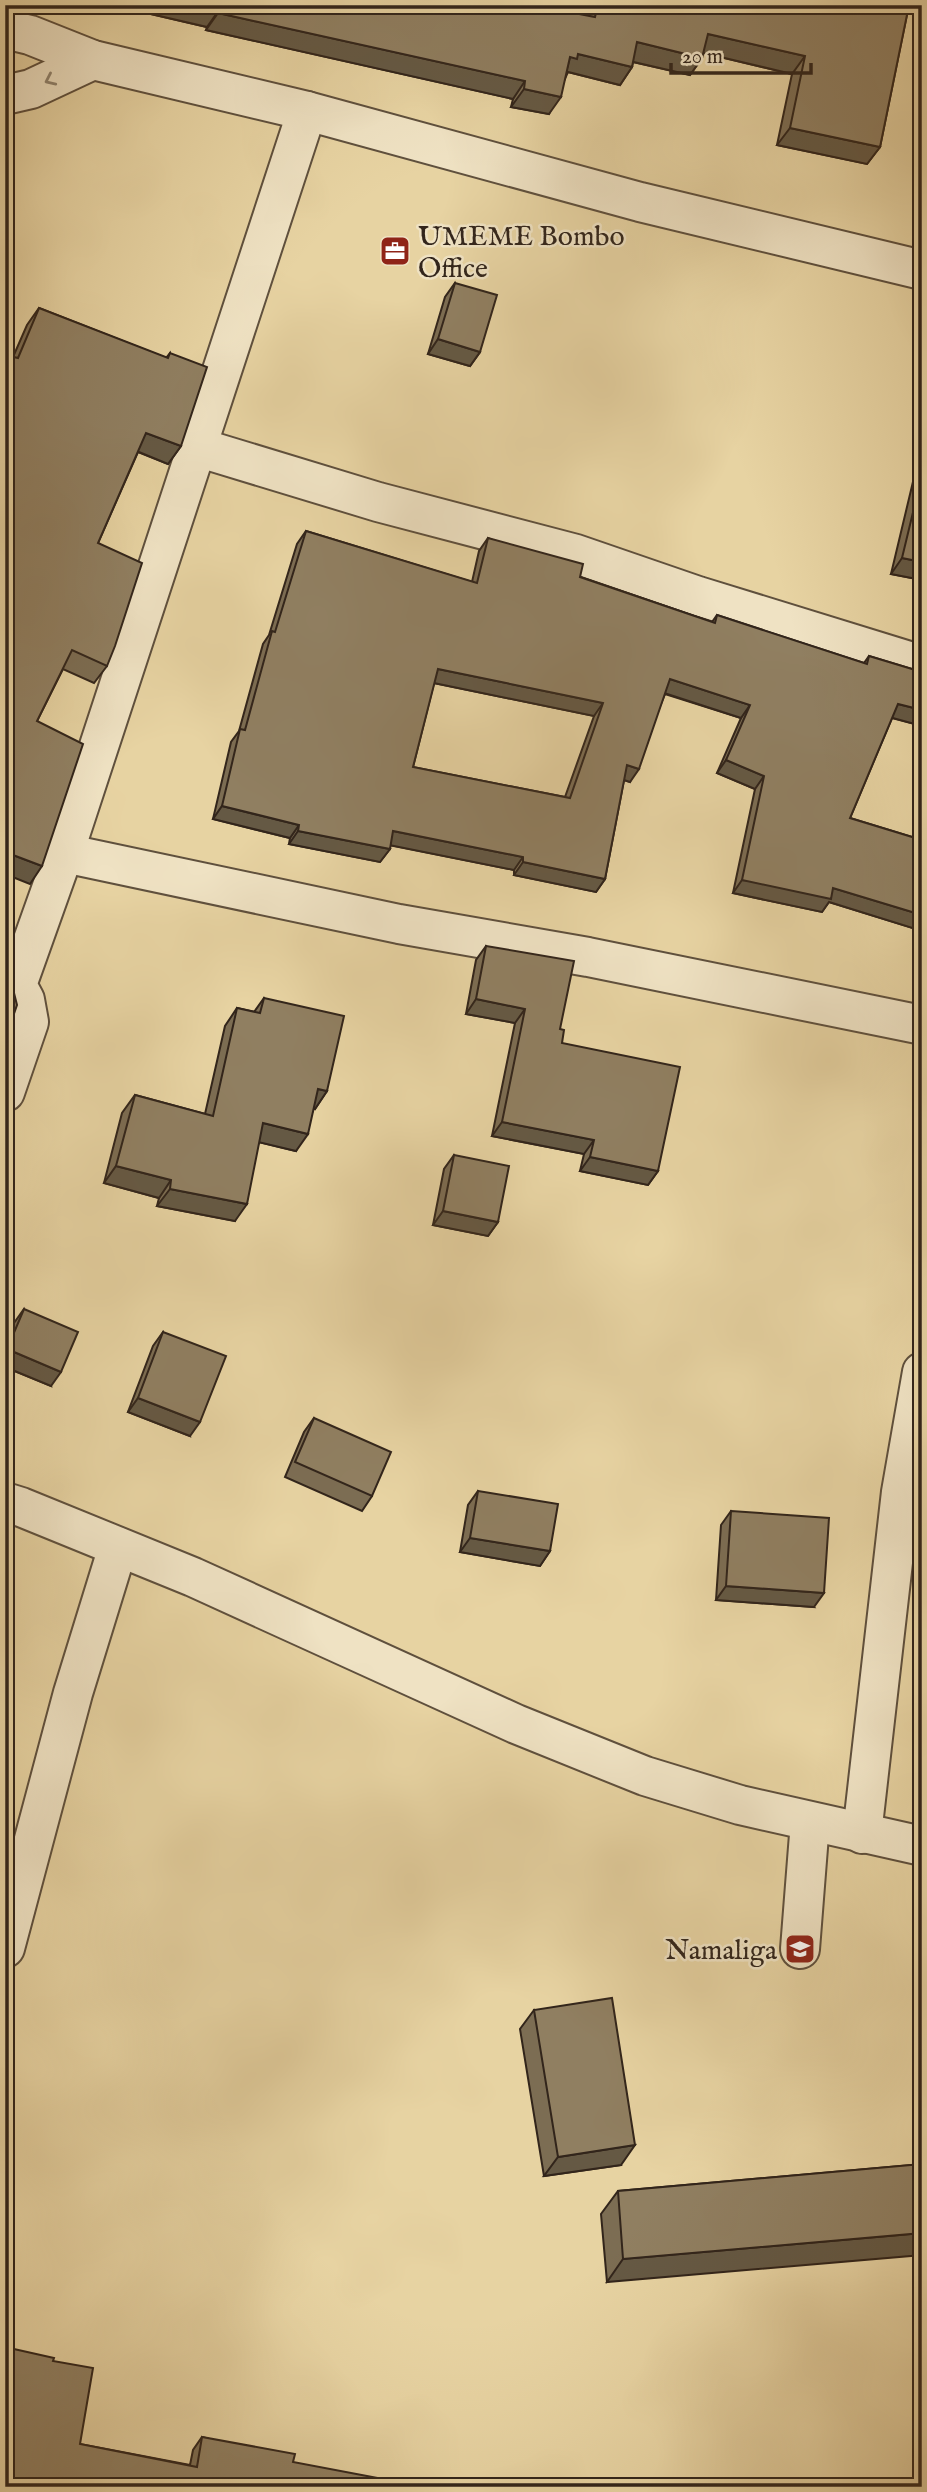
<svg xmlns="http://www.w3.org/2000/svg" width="927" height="2492" font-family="'IM FELL English',serif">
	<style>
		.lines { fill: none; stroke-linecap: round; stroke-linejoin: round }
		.minor-casing { stroke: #5f503d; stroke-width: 42 }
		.minor { stroke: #efe2c3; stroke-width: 38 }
		.wall { fill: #7c6d53; stroke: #32251b; stroke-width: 2; fill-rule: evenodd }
		.shaded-wall { fill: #655944; stroke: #32251b; stroke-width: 2 }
		.building { fill: #907f61; stroke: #32251b; stroke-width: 2; fill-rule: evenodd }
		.oneway { stroke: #90846f }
		.labels { text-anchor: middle; stroke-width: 5; stroke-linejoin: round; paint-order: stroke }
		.poi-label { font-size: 28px; fill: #32251b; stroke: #efe2c3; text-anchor: start }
	</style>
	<rect width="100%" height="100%" fill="#e7d3a2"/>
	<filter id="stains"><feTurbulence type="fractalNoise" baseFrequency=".00286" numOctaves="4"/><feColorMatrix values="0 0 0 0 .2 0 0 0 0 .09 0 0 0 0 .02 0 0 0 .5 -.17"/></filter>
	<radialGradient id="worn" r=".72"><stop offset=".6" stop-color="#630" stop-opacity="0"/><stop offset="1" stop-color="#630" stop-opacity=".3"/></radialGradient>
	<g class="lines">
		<g class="minor-casing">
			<g id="minor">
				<polyline points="5,29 30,35 93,60 307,111 640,202 922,270"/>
				<polyline points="5,95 31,89 93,60"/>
				<polyline points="197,447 378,502 576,554 698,596 922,665"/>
				<polyline points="64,853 399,924 588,957 922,1025"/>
				<polyline points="5,1092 29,1022 25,1000 17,985 64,853 307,111"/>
				<polyline points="5,1502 21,1507 193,1577 516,1724 645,1776 740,1805 922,1846"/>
				<polyline points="862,1834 901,1492 922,1372"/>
				<polyline points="5,1948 73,1693 118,1547"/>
				<polyline points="800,1949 810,1822"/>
			</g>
		</g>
		<use href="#minor" class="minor"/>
	</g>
	<g class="wall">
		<polygon points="112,5 533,5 587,16 590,5 909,5 880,147 867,164 777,145 792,74 703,53 702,58 690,75 633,62 632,67 620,85 568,72 549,114 511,107 513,99 206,30 207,27"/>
		<polygon points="455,283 480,352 470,366 428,354 445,297"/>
		<polygon points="39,308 166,358 170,353 181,446 168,464 138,452 98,543 107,666 94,683 63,669 37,721 30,884 13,357 27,325"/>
		<polygon points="922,444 922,580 891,574"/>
		<path d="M306 531 472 582 479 551 488 538 580 577 712 622 717 615 864 663 869 656 922 672V726L892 718 850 818 922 840V931L829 902 822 912 733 893 755 789 717 773 741 718 665 694 630 782 624 780 605 879 596 892 514 875V870L390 845V849L380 862 289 844 290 838 213 819 231 742 239 731 263 644 269 635 297 544ZM434 683 594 716 565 797 413 767Z"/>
		<polygon points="486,946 560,1029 562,1043 658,1171 648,1185 580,1171 584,1154 492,1136 515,1023 466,1014 476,960"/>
		<polygon points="264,998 327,1091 315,1109 314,1108 296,1151 259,1142 235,1221 157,1206 159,1198 104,1183 122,1113 135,1095 205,1114 225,1026 237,1008 254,1012"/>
		<polygon points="454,1155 498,1222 488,1236 433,1225 444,1169"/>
		<polygon points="24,1309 51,1386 5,1367 5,1344 14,1323"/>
		<polygon points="163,1332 190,1436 128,1412 153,1346"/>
		<polygon points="314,1418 372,1496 362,1511 285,1477 304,1432"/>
		<polygon points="478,1491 550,1551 540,1566 460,1552 468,1505"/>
		<polygon points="731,1511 814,1607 716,1600 721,1525"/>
		<polygon points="534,2010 621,2165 544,2176 520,2029"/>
		<polygon points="922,2164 607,2282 601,2214 618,2191"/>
		<polygon points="53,2361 80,2444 190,2465 193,2450 202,2437 293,2462 5,2487"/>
	</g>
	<g class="shaded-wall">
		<polygon points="112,5 200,5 219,10 207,27"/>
		<polygon points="218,13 525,81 513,99 206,30"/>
		<polygon points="708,34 805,56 792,74 695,51"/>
		<polygon points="637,42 702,58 690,75 625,60"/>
		<polygon points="578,54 632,67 620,85 568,72 565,76 570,57"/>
		<polygon points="524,89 561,97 549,114 511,107"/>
		<polygon points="790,128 880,147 867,164 777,145"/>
		<polygon points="438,339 480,352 470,366 428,354"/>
		<polygon points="146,433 181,446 168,464 134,450"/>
		<polygon points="902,558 922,562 922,580 891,574"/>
		<polygon points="438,669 603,703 594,716 429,682"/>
		<polygon points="670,679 750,705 741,718 661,692"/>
		<polygon points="898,704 922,710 922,726 889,717"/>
		<polygon points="726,760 764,776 755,789 717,773"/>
		<polygon points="627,765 639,769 630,782 618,778"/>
		<polygon points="222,806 299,825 290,838 213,819"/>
		<polygon points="298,831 390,849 380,862 289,844"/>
		<polygon points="393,831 523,857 514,870 384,844"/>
		<polygon points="5,852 42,866 30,884 5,874"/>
		<polygon points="523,862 605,879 596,892 514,875"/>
		<polygon points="742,880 833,888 922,915 922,931 829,902 822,912 733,893"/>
		<polygon points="476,999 525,1009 515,1023 466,1014"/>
		<polygon points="318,1089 327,1091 315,1109 306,1106"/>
		<polygon points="502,1122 594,1140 584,1154 492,1136"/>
		<polygon points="263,1123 308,1134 296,1151 250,1140"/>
		<polygon points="590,1157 658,1171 648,1185 580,1171"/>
		<polygon points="116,1166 171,1180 159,1198 104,1183"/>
		<polygon points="170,1189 247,1204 235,1221 157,1206"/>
		<polygon points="443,1211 498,1222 488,1236 433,1225"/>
		<polygon points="7,1349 61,1372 51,1386 5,1367 5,1351"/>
		<polygon points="138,1398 200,1422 190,1436 128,1412"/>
		<polygon points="470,1538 550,1551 540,1566 460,1552"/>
		<polygon points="726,1586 824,1593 814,1607 716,1600"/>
		<polygon points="635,2145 621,2165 544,2176 558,2157"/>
		<polygon points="922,2233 922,2255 607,2282 623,2259"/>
	</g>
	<g class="building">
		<polygon points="200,5 533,5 595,17 598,5 909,5 880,147 790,128 805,56 708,34 702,58 637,42 632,67 578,54 577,59 570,57 561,97 524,89 525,81 218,13 219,10"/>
		<polygon points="455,283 497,295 480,352 438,339"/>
		<polygon points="39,308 168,358 170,353 207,367 181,446 146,433 98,543 142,563 115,646 107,666 72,650 37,721 83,744 42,866 5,852 5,355 18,358"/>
		<polygon points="922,475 922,562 902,558"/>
		<path d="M306 531 477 583 488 538 583 564 580 577 715 623 717 615 867 664 869 656 922 672V710L898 704 850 818 922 840V915L833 888 831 899 742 880 764 776 726 760 750 705 670 679 639 769 627 765 605 879 523 862V857L393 831 390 849 298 831 299 825 222 806 240 729 245 730 272 631 275 632ZM438 669 603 703 570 798 413 767Z"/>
		<polygon points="486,946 574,961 560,1029 564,1030 562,1043 680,1067 658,1171 590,1157 594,1140 502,1122 525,1009 476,999"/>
		<polygon points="5,986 13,989 17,1005 5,1040"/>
		<polygon points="264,998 344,1016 327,1091 318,1089 308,1134 263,1123 247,1204 170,1189 171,1180 116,1166 135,1095 213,1116 237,1008 260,1013"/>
		<polygon points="454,1155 509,1166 498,1222 443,1211"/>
		<polygon points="24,1309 78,1332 61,1372 7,1349"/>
		<polygon points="163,1332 226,1356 200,1422 138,1398"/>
		<polygon points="314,1418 391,1452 372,1496 295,1462"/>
		<polygon points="478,1491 558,1504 550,1551 470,1538"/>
		<polygon points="731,1511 829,1518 824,1593 726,1586"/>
		<polygon points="612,1998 635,2145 558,2157 534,2010"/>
		<polygon points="922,2164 922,2233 623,2259 618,2191"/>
		<polygon points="5,2347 54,2358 53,2361 93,2368 80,2444 197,2467 202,2437 295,2454 293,2462 425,2487 5,2487"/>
	</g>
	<defs><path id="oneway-chevron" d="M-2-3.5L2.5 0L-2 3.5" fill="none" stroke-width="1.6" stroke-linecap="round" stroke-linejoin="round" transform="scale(1.75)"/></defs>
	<use class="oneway" href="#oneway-chevron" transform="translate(50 80) rotate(155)"/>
	<defs>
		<g id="office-square" transform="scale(1.575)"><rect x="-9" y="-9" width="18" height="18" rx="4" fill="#8f2418" stroke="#efe2c3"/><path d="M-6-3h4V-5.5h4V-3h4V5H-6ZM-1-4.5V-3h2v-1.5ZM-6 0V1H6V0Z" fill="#fff"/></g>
		<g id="school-square" transform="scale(1.575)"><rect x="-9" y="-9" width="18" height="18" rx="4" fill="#8f2418" stroke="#efe2c3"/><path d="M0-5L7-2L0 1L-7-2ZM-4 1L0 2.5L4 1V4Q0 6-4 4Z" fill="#fff"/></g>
	</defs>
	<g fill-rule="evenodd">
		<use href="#office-square" x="395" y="251"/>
		<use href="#school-square" x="800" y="1949"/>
	</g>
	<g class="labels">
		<g class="poi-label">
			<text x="418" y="245">UMEME Bombo<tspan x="418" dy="32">Office</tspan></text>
			<text x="777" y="1959" text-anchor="end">Namaliga</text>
		</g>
	</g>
	<rect width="927" height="2492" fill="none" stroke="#e7d3a2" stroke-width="28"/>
	<rect x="7" y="7" width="913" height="2478" fill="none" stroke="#32251b" stroke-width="3.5"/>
	<rect x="14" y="14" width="899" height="2464" fill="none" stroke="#32251b" stroke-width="2"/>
	<path d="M671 63v10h140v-10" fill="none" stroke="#32251b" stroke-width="3.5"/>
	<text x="682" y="63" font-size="21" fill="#32251b" stroke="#efe2c3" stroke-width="5" paint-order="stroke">20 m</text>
	<rect width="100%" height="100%" filter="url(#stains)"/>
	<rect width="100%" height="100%" fill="url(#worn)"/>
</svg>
